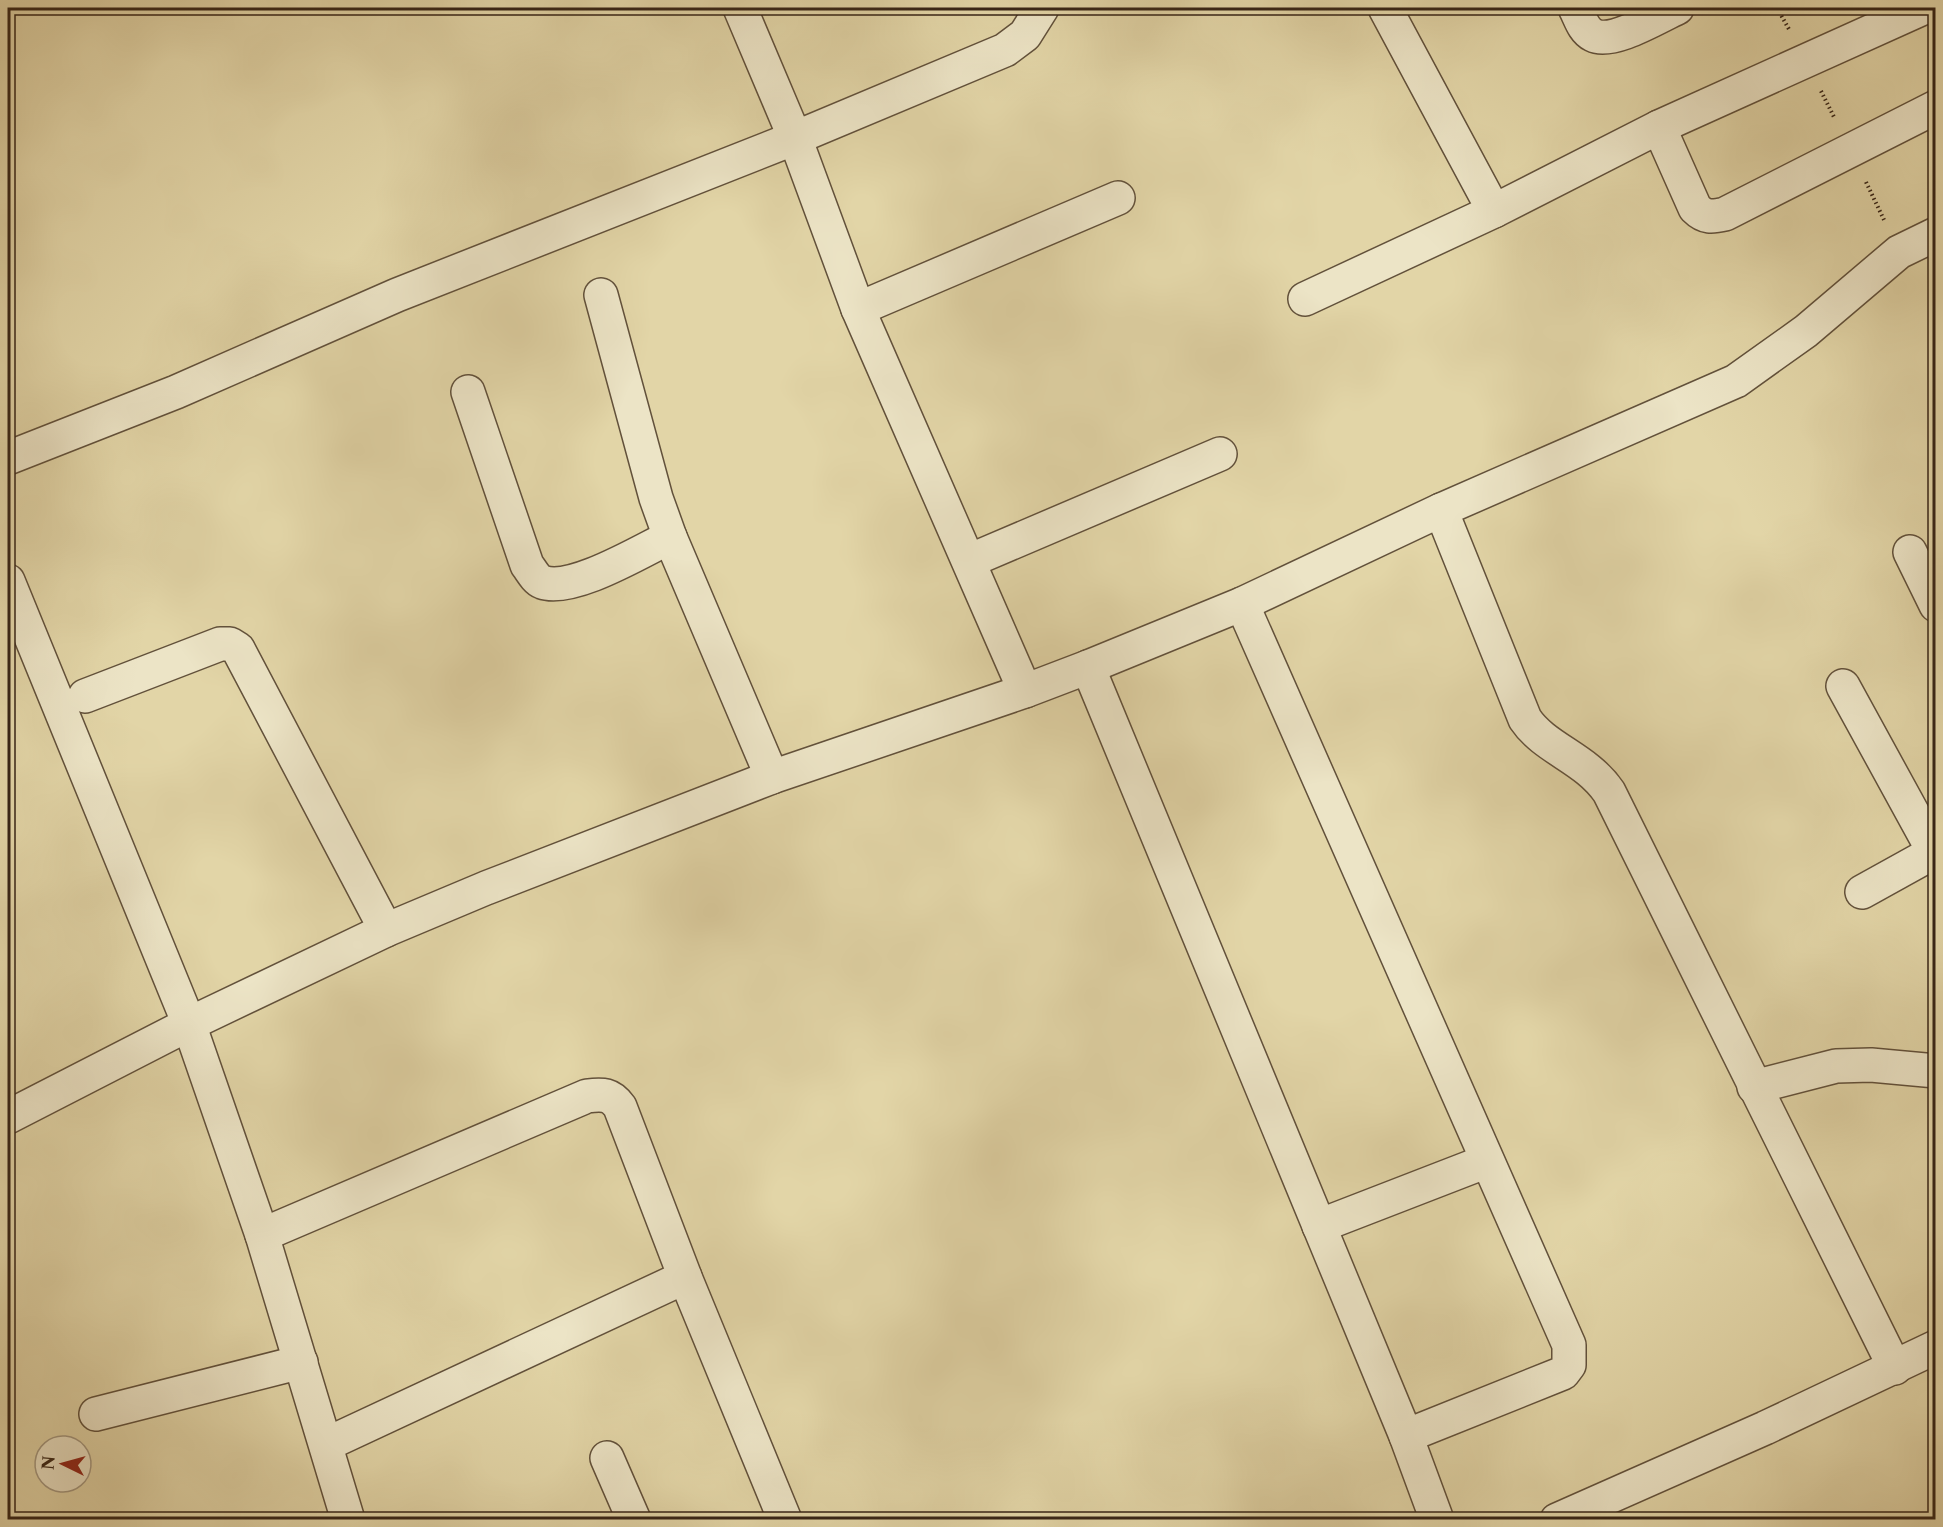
<svg xmlns="http://www.w3.org/2000/svg" width="1943" height="1527" font-family="'Libre Caslon Text',serif">
	<style>
		.lines { fill: none; stroke-linecap: round; stroke-linejoin: round }
		.street-casing { stroke: #62513b; stroke-width: 36 }
		.path { stroke: #372517; stroke-width: 4; stroke-dasharray: 1.5 3; stroke-linecap: butt }
		.street { stroke: #ece4c6; stroke-width: 33 }
	</style>
	<rect width="100%" height="100%" fill="#e2d5a7"/>
	<filter id="stains"><feTurbulence type="fractalNoise" baseFrequency=".00333" numOctaves="4"/><feColorMatrix values="0 0 0 0 .2 0 0 0 0 .09 0 0 0 0 .02 0 0 0 .5 -.17"/></filter>
	<radialGradient id="worn" r=".72"><stop offset=".6" stop-color="#630" stop-opacity="0"/><stop offset="1" stop-color="#630" stop-opacity=".3"/></radialGradient>
	<g class="lines">
		<g class="street-casing">
			<g id="street">
				<polyline points="740,8 795,138 858,309 1025,691"/>
				<polyline points="1385,8 1494,211"/>
				<path d="M1575 8C1580 17 1583 30 1593 35 1612 45 1659 16 1677 8"/>
				<path d="M1659 127 1695 208C1705 218 1712 217 1725 214L1936 107"/>
				<polyline points="601,295 656,498 670,537 772,777"/>
				<polyline points="1305,299 1494,211 1659,127 1923,8"/>
				<polyline points="858,309 1118,198"/>
				<path d="M468 392 527 565C531 570 536 580 542 582 572 593 641 551 670 537"/>
				<polyline points="8,458 176,392 397,295 795,138 1005,50 1025,35 1042,8"/>
				<path d="M1441 510 1525 719C1545 749 1586 758 1609 792L1895 1368"/>
				<polyline points="1910,552 1936,605"/>
				<polyline points="969,561 1220,454"/>
				<polyline points="8,581 189,1024 262,1235 348,1520"/>
				<polyline points="1242,604 1569,1345 1569,1365 1563,1373 1406,1436"/>
				<polyline points="1088,667 1406,1436 1437,1520"/>
				<polyline points="1843,686 1934,852"/>
				<polyline points="85,696 220,644 230,644 238,649 386,930"/>
				<polyline points="1862,892 1936,851"/>
				<polyline points="1754,1087 1836,1066 1871,1065 1936,1071"/>
				<polyline points="8,1117 189,1024 386,930 486,888 772,777 1025,691 1088,667 1242,604 1441,510 1736,381 1806,331 1899,252 1936,234"/>
				<polyline points="1319,1226 1487,1161"/>
				<path d="M262 1235 587 1096C603 1094 611 1094 620 1107L685 1277 785 1520"/>
				<polyline points="96,1414 301,1362"/>
				<polyline points="327,1444 685,1277"/>
				<polyline points="607,1458 634,1520"/>
				<polyline points="1557,1520 1765,1428 1936,1347"/>
			</g>
		</g>
		<g class="path">
			<polyline points="1777,8 1790,31"/>
			<polyline points="1821,91 1835,119"/>
			<polyline points="1866,182 1885,222"/>
		</g>
		<use href="#street" class="street"/>
	</g>
	<rect width="1943" height="1527" fill="none" stroke="#e2d5a7" stroke-width="30"/>
	<rect x="9" y="9" width="1925" height="1509" fill="none" stroke="#372517" stroke-width="3"/>
	<rect x="15" y="15" width="1913" height="1497" fill="none" stroke="#372517" stroke-width="1.5"/>
	<g transform="translate(63 1464) rotate(275)"><circle r="28" fill="#ece4c6" stroke="#a49880" stroke-width="1.5"/>
	<path d="M0-4.5L10 22L0 15L-10 22Z" fill="#8f2418"/>
	<text y="-9" font-size="16" font-weight="bold" text-anchor="middle" fill="#372517">N</text>
	</g>
	<rect width="100%" height="100%" filter="url(#stains)"/>
	<rect width="100%" height="100%" fill="url(#worn)"/>
</svg>
